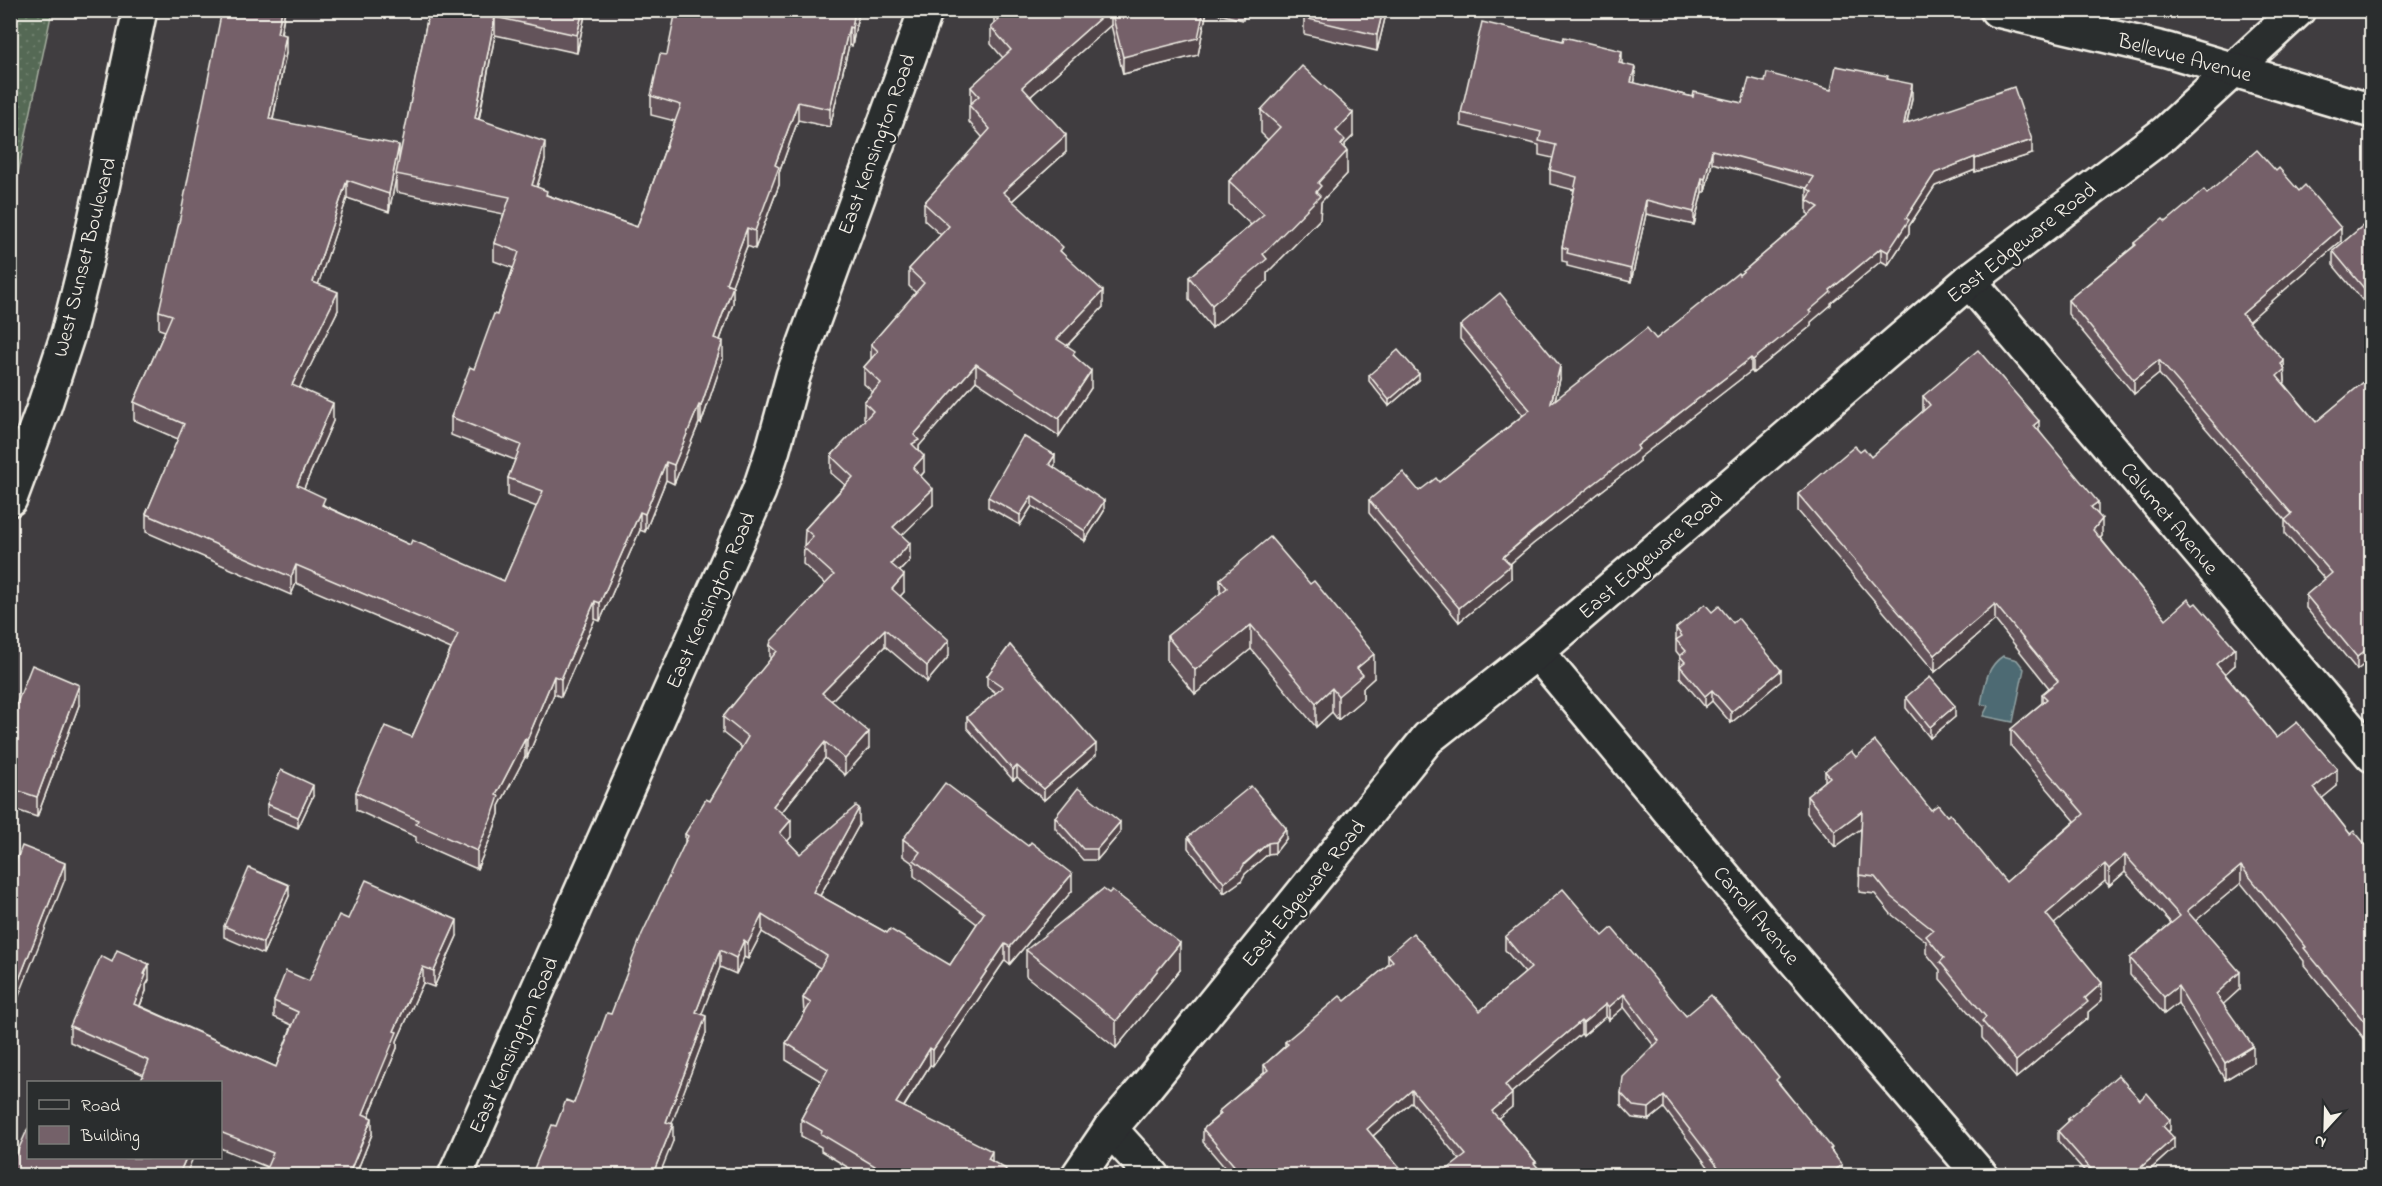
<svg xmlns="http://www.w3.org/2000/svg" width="2382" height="1186" font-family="'Indie Flower',sans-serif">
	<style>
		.green { fill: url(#green-dots); stroke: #a4ad9e; stroke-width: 1.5 }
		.water { fill: #4e6b73; stroke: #90a1a2; stroke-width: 1.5 }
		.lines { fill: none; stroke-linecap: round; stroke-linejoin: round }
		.street-casing { stroke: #f4f1e8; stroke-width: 38 }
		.secondary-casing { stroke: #f4f1e8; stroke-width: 38 }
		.primary-casing { stroke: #f4f1e8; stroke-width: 38 }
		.street { stroke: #2a2d2e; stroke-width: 33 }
		.secondary { stroke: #2a2d2e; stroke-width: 33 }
		.primary { stroke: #2a2d2e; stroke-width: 33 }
		.wall { fill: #64535a; stroke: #f4f1e8; stroke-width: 1.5; fill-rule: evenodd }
		.shaded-wall { fill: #51444a; stroke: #f4f1e8; stroke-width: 1.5 }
		.building { fill: #746169; stroke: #f4f1e8; stroke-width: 1.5 }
		.labels { text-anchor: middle; stroke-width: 4.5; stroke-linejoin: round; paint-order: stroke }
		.street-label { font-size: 21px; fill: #f4f1e8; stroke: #2a2d2e }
	</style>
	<defs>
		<pattern id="green-dots" width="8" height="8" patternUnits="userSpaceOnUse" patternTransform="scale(1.5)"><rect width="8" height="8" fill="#556954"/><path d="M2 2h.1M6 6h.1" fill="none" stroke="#6e7f6d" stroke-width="1.8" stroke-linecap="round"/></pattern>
	</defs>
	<rect width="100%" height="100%" fill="#403d40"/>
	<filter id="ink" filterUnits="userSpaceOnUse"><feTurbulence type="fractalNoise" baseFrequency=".0167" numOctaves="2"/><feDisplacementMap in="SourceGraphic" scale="12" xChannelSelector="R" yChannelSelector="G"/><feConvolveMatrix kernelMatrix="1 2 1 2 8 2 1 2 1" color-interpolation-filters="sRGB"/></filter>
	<g filter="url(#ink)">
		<polygon class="green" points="11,10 52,11 11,206 10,11"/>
		<path class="water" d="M2003 656 2017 660 2024 669 2013 722 1983 716 1988 706 1981 704C1985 685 1986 667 2003 656Z"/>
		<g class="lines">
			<g class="street-casing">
				<g id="street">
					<polyline points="1969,281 2372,755"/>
					<polyline points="1537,652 1762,922 1981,1176"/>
					<polyline points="1110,1129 1153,1176"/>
					<polyline points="455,1176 759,491 773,449 793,376 926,10"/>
					<polyline points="1078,1176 1110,1129 1146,1087 1428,738 1537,652 1969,281 2165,133 2298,10"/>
				</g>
			</g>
			<g class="secondary-casing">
				<polyline id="secondary" points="1997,10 2167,50 2372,111"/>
			</g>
			<g class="primary-casing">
				<polyline id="primary" points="10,499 44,407 68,334 86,262 140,10"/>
			</g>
			<use href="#street" class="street"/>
			<use href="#secondary" class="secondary"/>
			<use href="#primary" class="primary"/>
		</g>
		<g class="wall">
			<path d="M285 10 281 34 286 53 273 120 399 162 429 10H586L577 53 495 35 479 120 545 160 537 187 547 195 637 227 675 121 651 115V96L667 55 859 10 852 46 849 45 830 127 798 120 779 173V185L755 249 747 246 732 285 733 304 720 340 723 359 701 424 699 423 674 484 666 480 645 532 640 530 600 621 595 619 561 697 554 694 527 758 525 757 499 806V814L493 832 477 869 416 842V837L356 810V792L412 737 451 649 296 583 291 595 146 532V514L178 439 134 420V402L165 331 159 329V311ZM396 175V192L504 214 494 243V261L513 268 497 315 474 369 451 417V435L515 460 508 478V496L537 507 504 581 410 545 325 506 304 488 333 421 299 388 338 310 318 284 347 198 389 212Z"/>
			<polygon points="999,10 1245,10 1243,20 1207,11 1198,55 1123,74 1111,25 1031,96 1066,152 1012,201 1063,254 1103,307 1067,346 1075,357 1091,388 1059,436 976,381 919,446 919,451 924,472 921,476 933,505 901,535 910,560 900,571 904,592 900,596 949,656 927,682 885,646 831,701 869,748 845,775 825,758 781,813 791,837 787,841 800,854 859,825 820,896 887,933 950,965 977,924 914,876 914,864 903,856 903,839 1072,891 1010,964 1005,960 933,1066 930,1065 904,1107 992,1161 1006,1176 862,1176 821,1151 821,1147 801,1136 801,1119 821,1081 786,1060 786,1043 804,1015 803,998 820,968 762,932 748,959 744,957 736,974 720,967 701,1014 706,1033 671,1124 673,1141 556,1126 574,1103 685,843 685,834 710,801 742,748 723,733 723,717 770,660 770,645 825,584 803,564 805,529 845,485 831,473 831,456 865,420 864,418 864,402 873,392 864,384 864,367 871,359 871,344 916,293 909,286 909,269 941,235 924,220 924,203 983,138 969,122 969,105 971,103 971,87 1003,58 991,44 991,27 994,24 994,15"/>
			<polygon points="1304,10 1387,10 1377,51 1304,34"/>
			<polygon points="1622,64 1635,80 1634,83 1693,97 1742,103 1765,82 1831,90 1888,79 1912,98 1907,123 2032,154 1975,172 1975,170 1935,186 1909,226 1909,233 1888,265 1881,261 1831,303 1831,305 1811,322 1811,326 1753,373 1751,371 1639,458 1639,462 1533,544 1510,564 1511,579 1459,622 1369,513 1369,500 1419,491 1439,482 1523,415 1460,339 1460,326 1560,379 1555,400 1656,339 1739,275 1810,215 1807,213 1807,188 1712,163 1705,192 1702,192 1694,225 1646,214 1631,282 1567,266 1567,262 1562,261 1562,247 1574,190 1550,184 1550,170 1553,158 1539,155 1539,145 1461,126 1461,113"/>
			<polygon points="1261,110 1353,136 1345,144 1347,174 1321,202 1320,219 1267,273 1267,282 1212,328 1189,300 1189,277 1251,225 1229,204 1229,181 1268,140 1261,133"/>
			<polygon points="2276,171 2341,241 2248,321 2284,367 2285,382 2284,383 2316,422 2372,375 2372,658 2357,670 2306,608 2306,595 2325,579 2285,534 2285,520 2159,374 2134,394 2068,314 2068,300 2134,246 2134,243 2166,222 2207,194"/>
			<polygon points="2372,218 2372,312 2333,265 2333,251"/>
			<polygon points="1369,375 1419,380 1389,406 1369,381"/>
			<polygon points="1923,396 2039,431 2098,515 2102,536 2100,538 2166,619 2235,665 2225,674 2277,738 2337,786 2322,798 2350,834 2372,852 2372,1048 2304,965 2304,961 2241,883 2195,921 2240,989 2223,1004 2253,1063 2225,1080 2178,1003 2164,1014 2130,975 2130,958 2171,923 2125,872 2109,886 2105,881 2054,924 2102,1000 2088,1012 2088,1018 2016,1078 1982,1038 1982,1028 1940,979 1940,970 1926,953 1926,941 1891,914 1875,894 1859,892 1861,828 1835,847 1807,813 1807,796 1825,781 1825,771 1856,757 1931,810 1947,816 2006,882 2075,821 2011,746 2011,729 2042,703 2042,694 2049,688 1995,620 1935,672 1798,511 1798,494 1860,451 1871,457 1923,411"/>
			<polygon points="1055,465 1053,467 1104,511 1085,541 1032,506 1020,525 988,507 988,497"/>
			<polygon points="1220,579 1374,678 1363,688 1363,699 1338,720 1332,712 1316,727 1251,649 1195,694 1167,660 1167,636 1220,594"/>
			<polygon points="1712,612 1781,681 1731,723 1712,701 1705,707 1680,677 1680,656 1676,651 1676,628"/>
			<polygon points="1010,645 1096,755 1044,800 1017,777 1013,780 967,728 967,717 996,693 987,686 987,676"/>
			<polygon points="1906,697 1955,717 1930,738 1906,708"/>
			<polygon points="79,705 37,817 10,808 10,721"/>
			<polygon points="313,796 298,828 267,815 267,804"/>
			<polygon points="1055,817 1120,833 1097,860 1083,860 1055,828"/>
			<polygon points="1188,837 1286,839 1275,853 1268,854 1245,874 1241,881 1224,893 1188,848"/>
			<polygon points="289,896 263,954 224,937 224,926"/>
			<polygon points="457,936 434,987 423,983 397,1041 397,1048 369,1116 372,1134 355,1176 263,1176 267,1167 220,1148 220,1083 144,1075 70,1042 70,1026 149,980 146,985 146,991 140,1006 276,1067 292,1025 274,1017 274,1001 309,981"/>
			<polygon points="1603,936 1686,1016 1779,1083 1832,1151 1842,1176 1715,1176 1664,1108 1649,1120 1633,1118 1621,1105 1621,1093 1654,1046 1624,1007 1609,1020 1606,1016 1583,1036 1581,1034 1511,1093 1512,1107 1498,1118 1536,1162 1460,1160 1412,1102 1373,1136 1406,1176 1232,1176 1203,1142 1203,1129 1219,1115 1219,1111 1264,1073 1264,1065 1285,1046 1285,1042 1345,1001 1388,965 1388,955 1480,1011 1525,973 1505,950 1505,937"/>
			<polygon points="1026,950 1180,970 1116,1048 1026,976"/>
			<polygon points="2140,1100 2170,1130 2168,1132 2174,1148 2143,1176 2089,1176 2058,1141 2058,1131 2068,1122 2068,1119"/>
		</g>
		<g class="shaded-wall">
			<polygon points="282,10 285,10 277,51 277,33"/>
			<polygon points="583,10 586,10 577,53 577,35"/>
			<polygon points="855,10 859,10 852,46 852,28"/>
			<polygon points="1109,10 1111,10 1111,25 1022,104 1022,87"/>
			<polygon points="1204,10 1207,10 1198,55 1123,74 1123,57"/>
			<polygon points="1383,10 1387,10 1377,51 1377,35"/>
			<polygon points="495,17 495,35 475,137 475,118"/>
			<polygon points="849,27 849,45 830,127 830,109"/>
			<polygon points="286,35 286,53 269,138 269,119"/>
			<polygon points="1622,51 1622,64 1619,63"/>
			<polygon points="1635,67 1635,80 1631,95 1631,82"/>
			<polygon points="1912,84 1912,98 1904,137 1904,124"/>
			<polygon points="798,102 798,120 779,173 779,185 755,249 755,231 775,165"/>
			<polygon points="1353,113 1353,136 1345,144 1345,153 1347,151 1347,174 1321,202 1320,219 1267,273 1267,282 1212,328 1212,305 1263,254 1318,183 1336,131"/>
			<polygon points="1066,135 1066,152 1003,209 1003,192"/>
			<polygon points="2032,140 2032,154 1975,172 1975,159"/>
			<polygon points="545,142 545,160 532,203 532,185"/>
			<polygon points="399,145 399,163 389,212 389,194"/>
			<polygon points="1712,150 1712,163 1705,192 1705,179"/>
			<polygon points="1975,157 1975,170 1935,186 1909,226 1909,233 1888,265 1888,252 1906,218 1935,173"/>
			<polygon points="1702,178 1702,192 1694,225 1694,212"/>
			<polygon points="347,180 347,198 313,300 313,282"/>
			<polygon points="1646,200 1646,214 1631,282 1631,269"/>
			<polygon points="747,228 747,246 726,301 726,283"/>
			<polygon points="2341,228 2341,241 2242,327 2242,314"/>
			<polygon points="1881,248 1881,261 1831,303 1831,305 1811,322 1811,326 1753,373 1753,360 1809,311 1830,290"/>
			<polygon points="733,286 733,304 714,356 714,338"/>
			<polygon points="1103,291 1103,307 1057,356 1057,339"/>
			<polygon points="338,292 338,310 292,403 292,385"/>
			<polygon points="723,341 723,359 701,424 701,406"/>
			<polygon points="1751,358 1751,371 1639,458 1639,462 1533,544 1503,570 1503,557 1637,446"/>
			<polygon points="2159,360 2159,374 2134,394 2134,380"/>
			<polygon points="2284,361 2285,382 2277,389 2277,376 2281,364"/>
			<polygon points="976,364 976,381 919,446 919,457 912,444 914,435"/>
			<polygon points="1560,366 1560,379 1551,416 1551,403"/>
			<polygon points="1091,371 1091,388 1059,436 1059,419"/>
			<polygon points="1419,374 1419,380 1389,406 1389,400"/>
			<polygon points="333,403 333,421 297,504 297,485"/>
			<polygon points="699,405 699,423 674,484 674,465"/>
			<polygon points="2039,421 2039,438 2034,425"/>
			<polygon points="1055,455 1055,465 1049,474 1049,464"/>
			<polygon points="924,456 924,472 913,484 913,468"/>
			<polygon points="666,462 666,480 645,532 645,514"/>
			<polygon points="933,489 933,505 893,544 893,527"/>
			<polygon points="1032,496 1032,506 1020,525 1020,515"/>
			<polygon points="1104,501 1104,511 1085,541 1085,531"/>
			<polygon points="2098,502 2098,519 2091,507"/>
			<polygon points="640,512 640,530 600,621 600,603"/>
			<polygon points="2102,519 2102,536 2093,547 2093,530"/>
			<polygon points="910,543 910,560 891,580 891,564"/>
			<polygon points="296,565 296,583 291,595 291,577"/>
			<polygon points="1511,565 1511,579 1459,622 1459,608"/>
			<polygon points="904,575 904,592 892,605 892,589"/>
			<polygon points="595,601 595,619 561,697 561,679"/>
			<polygon points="1995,604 1995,620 1935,672 1935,655"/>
			<polygon points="1251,625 1251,649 1195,694 1195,670"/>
			<polygon points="885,629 885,646 822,710 822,693"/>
			<polygon points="949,640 949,656 927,682 927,666"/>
			<polygon points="2372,645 2372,658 2357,670 2357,657"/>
			<polygon points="2235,648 2235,665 2216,681 2216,664"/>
			<polygon points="1374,654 1374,678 1363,688 1363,699 1338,720 1338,696 1357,668"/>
			<polygon points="1781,670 1781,681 1731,723 1731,712"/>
			<polygon points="554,676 554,694 527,758 527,740"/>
			<polygon points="79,685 79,705 37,817 37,797"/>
			<polygon points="1332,688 1332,712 1316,727 1316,703"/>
			<polygon points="1712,690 1712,701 1705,707 1705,696"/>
			<polygon points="1955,706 1955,717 1930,738 1930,727"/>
			<polygon points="869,732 869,748 845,775 845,759"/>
			<polygon points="525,739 525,757 499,806 499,814 493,832 477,869 477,851 496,795"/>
			<polygon points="825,742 825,758 773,823 773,806"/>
			<polygon points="1096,744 1096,755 1044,800 1044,789"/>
			<polygon points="1017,766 1017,777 1013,780 1013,770"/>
			<polygon points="2337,769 2337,786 2314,805 2314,788"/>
			<polygon points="313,785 313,796 298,828 298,817"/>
			<polygon points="859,808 859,825 813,908 813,892"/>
			<polygon points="1862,811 1862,828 1835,847 1835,831"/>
			<polygon points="791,820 791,837 780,850 780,833"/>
			<polygon points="1120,822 1120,833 1097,860 1097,849"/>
			<polygon points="1286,828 1286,839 1275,853 1275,842"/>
			<polygon points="1268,843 1268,854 1245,874 1241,881 1224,893 1224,883"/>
			<polygon points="2125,855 2125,872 2109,886 2109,869"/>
			<polygon points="65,863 65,879 11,1016 11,1000"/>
			<polygon points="2105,864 2105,881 2046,931 2046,914"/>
			<polygon points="2241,866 2241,883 2187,928 2187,911"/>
			<polygon points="1072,874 1072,891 1010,964 1010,947"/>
			<polygon points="289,885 289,896 263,954 263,943"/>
			<polygon points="762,915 762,932 748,959 748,943"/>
			<polygon points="457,920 457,936 434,987 434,971"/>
			<polygon points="744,940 744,957 736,974 736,958"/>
			<polygon points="1180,943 1180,970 1116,1048 1116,1021"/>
			<polygon points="1005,944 1005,960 933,1066 933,1050"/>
			<polygon points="720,950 720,967 696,1029 696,1012"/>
			<polygon points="149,964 149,980 146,985 146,991 134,1019 134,1004"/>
			<polygon points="423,967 423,983 397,1041 397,1048 363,1130 363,1114 394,1031"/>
			<polygon points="2240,972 2240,989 2216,1011 2216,994"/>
			<polygon points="2102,983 2102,1000 2088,1012 2088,1018 2016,1078 2016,1061"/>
			<polygon points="2178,986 2178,1003 2164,1014 2164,997"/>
			<polygon points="1624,994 1624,1007 1609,1020 1609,1007"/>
			<polygon points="1606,1004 1606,1016 1583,1036 1583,1023"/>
			<polygon points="706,1016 706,1033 666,1139 666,1122"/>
			<polygon points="1581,1021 1581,1034 1505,1098 1505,1085"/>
			<polygon points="2253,1046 2253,1063 2225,1080 2225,1063"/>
			<polygon points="930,1048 930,1065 896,1119 896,1103"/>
			<polygon points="1412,1090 1412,1102 1367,1141 1367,1129"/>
			<polygon points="1512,1094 1512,1107 1492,1123 1492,1111"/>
			<polygon points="1664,1096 1664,1108 1649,1120 1649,1108"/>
			<polygon points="372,1118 372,1134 355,1176 348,1176"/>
			<polygon points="2170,1120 2170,1130 2163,1136 2163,1126"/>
			<polygon points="673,1124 673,1141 659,1176 652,1176"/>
			<polygon points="2174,1138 2174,1148 2143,1176 2131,1176"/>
			<polygon points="992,1151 992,1167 988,1159"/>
			<polygon points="186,1158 193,1158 185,1176 178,1176"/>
			<polygon points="1842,1165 1842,1176 1834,1176 1834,1171"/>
		</g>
		<g class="building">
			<polygon points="222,10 282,10 277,33 286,35 269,119 399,145 389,194 347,180 313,282 338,292 292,385 333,403 297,485 325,498 322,505 410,545 412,540 504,581 543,491 508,478 521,445 451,417 470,367 474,369 494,314 497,315 519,252 494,243 510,197 396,174 429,10 583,10 577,35 495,17 475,118 545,142 532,185 547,191 546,195 637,227 681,105 651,96 660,54 667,55 676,10 855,10 852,28 849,27 830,109 798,102 775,165 779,167 755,231 747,228 726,283 733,286 714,338 723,341 701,406 699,405 674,465 666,462 645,514 640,512 600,603 595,601 561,679 554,676 527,740 525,739 496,795 499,796 493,814 477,851 416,824 418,820 356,792 385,726 412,737 458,634 296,565 291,577 146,514 184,424 134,402 172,315 159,311 180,218"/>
			<polygon points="999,10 1109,10 1022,87 1066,135 1003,192 1063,247 1060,251 1103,291 1057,339 1075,351 1073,355 1091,371 1059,419 976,364 914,435 919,440 912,444 924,456 913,468 933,489 893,527 910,543 891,564 904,575 892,589 949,640 927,666 885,629 822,693 869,732 845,759 825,742 773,806 791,820 780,833 800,854 856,806 859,808 813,892 887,933 890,929 950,965 984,913 914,860 920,852 903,839 945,783 1028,846 1031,842 1072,874 1010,947 1005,944 933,1050 930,1048 896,1103 992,1151 988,1159 1006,1169 1003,1176 889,1176 874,1168 875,1166 821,1134 822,1131 801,1119 828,1069 786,1043 811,1003 803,998 827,956 762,915 748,943 744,940 736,958 720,950 696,1012 706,1016 666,1122 673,1124 652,1176 531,1176 552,1125 556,1126 566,1100 574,1103 607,1013 611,1014 642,934 688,836 685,834 706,799 710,801 748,737 723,717 777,651 770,645 771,641 834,575 803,547 813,536 805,529 853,477 831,456 873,411 864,402 881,383 864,367 878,351 871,344 924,283 909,269 949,226 924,203 990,129 969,105 979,96 971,87 1011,50 991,27 999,20 994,15"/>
			<polygon points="1111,10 1204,10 1198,38 1123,57"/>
			<polygon points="1304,10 1383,10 1377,35 1304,18"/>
			<polygon points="1482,22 1563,41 1564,37 1622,51 1619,63 1635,67 1631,82 1693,97 1694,92 1742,103 1749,78 1765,82 1767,73 1831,90 1836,66 1888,76 1887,79 1912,84 1904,124 2014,87 2032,140 1975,159 1975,157 1935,173 1906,218 1909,220 1888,252 1881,248 1830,290 1831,292 1809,311 1811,313 1753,360 1751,358 1637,446 1639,449 1533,531 1503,557 1511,565 1459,608 1369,500 1403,472 1419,491 1436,478 1439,482 1530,410 1460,326 1500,293 1560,366 1551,403 1647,328 1656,339 1738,273 1739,275 1819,207 1807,200 1812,192 1807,188 1814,177 1712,150 1705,179 1702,178 1694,212 1646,200 1631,269 1567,253 1568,249 1562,247 1577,177 1550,170 1556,145 1539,141 1541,132 1461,113"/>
			<polygon points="1302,66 1353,113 1336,131 1345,140 1341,145 1347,151 1318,183 1321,186 1316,192 1320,196 1263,254 1267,259 1212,305 1189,277 1264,214 1229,181 1280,127 1261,110"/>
			<polygon points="2257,150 2276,171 2279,168 2299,191 2305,185 2341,228 2242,314 2284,361 2281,364 2285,369 2277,376 2316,422 2372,375 2372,645 2357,657 2306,595 2332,573 2285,520 2292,514 2159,360 2134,380 2068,300 2136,245 2134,243 2163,219 2166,222 2204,190 2207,194"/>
			<polygon points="2372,218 2372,298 2333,251"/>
			<polygon points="1398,350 1419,374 1389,400 1369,375"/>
			<polygon points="1978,350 2039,421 2034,425 2098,502 2091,507 2102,519 2093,530 2166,619 2188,599 2193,605 2196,603 2235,648 2216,664 2277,738 2297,722 2337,769 2314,788 2350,834 2354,831 2372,852 2372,1031 2304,948 2306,947 2241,866 2187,911 2240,972 2216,994 2253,1046 2225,1063 2178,986 2164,997 2130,958 2180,916 2125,855 2109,869 2105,864 2046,914 2102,983 2085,998 2088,1002 2016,1061 1982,1021 1986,1017 1940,962 1944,958 1926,936 1933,930 1891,897 1875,877 1859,875 1862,811 1835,831 1807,796 1830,777 1825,771 1851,751 1856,757 1875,741 1931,810 1938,805 1947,816 1950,814 2006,882 2084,814 2011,729 2047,699 2042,694 2058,681 1995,604 1935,655 1798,494 1855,446 1860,451 1864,448 1871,457 1930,405 1923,396"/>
			<polygon points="1023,436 1055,455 1049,464 1104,501 1085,531 1032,496 1020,515 988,497"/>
			<polygon points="1270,537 1310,584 1314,581 1374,654 1357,668 1363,675 1338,696 1332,688 1316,703 1251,625 1195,670 1167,636 1227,588 1220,579"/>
			<polygon points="1705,604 1712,612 1719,606 1733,623 1738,618 1781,670 1731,712 1712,690 1705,696 1680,666 1685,662 1680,656 1686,651 1676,640 1682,636 1676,628"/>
			<polygon points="1010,645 1096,744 1044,789 1017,766 1013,770 967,717 1003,687 987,676"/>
			<polygon points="32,665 79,685 37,797 10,788 10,721"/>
			<polygon points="1930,677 1955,706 1930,727 1906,697"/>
			<polygon points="281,770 313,785 298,817 267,804"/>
			<polygon points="1251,786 1286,828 1275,842 1268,843 1245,863 1241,870 1224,883 1188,837"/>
			<polygon points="1078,788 1120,822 1097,849 1083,849 1055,817"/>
			<polygon points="22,846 65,863 11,1000 10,868 13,869"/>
			<polygon points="249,868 289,885 263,943 224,926"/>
			<polygon points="366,880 457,920 434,971 423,967 394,1031 397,1032 363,1114 372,1118 348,1176 263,1176 273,1153 220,1132 220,1083 140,1083 149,1061 70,1026 101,956 112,962 117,950 149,964 144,974 146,975 134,1004 276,1067 298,1012 274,1001 286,971 309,981 339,915 348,919"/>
			<polygon points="1103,889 1109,893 1112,890 1180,943 1116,1021 1026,950"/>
			<polygon points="1563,889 1603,936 1612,928 1686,1016 1711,995 1779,1077 1776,1080 1832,1148 1830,1149 1842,1165 1834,1171 1838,1176 1725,1176 1664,1096 1649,1108 1633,1106 1621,1093 1623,1077 1659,1041 1624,994 1609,1007 1606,1004 1583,1023 1581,1021 1505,1085 1512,1094 1492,1111 1536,1162 1534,1163 1545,1176 1439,1176 1466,1155 1412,1090 1367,1129 1406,1176 1243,1176 1203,1129 1221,1114 1219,1111 1268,1070 1264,1065 1288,1044 1285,1042 1340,996 1345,1001 1393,961 1388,955 1413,933 1480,1011 1531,968 1505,937"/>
			<polygon points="2118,1075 2140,1100 2147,1093 2170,1120 2163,1126 2174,1138 2131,1176 2097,1176 2058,1131 2070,1120 2068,1119"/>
			<polygon points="28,1128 28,1158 186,1158 178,1176 10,1176 10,1168"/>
		</g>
	</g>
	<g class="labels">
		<g class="street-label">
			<text transform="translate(2185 57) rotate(15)" y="7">Bellevue Avenue</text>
			<text transform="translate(876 144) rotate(-70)" y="7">East Kensington Road</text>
			<text transform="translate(2021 242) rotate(-38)" y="7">East Edgeware Road</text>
			<text transform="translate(84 257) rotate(-76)" y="7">West Sunset Boulevard</text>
			<text transform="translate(2170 518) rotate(50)" y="7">Calumet Avenue</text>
			<text transform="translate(1650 555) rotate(-41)" y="7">East Edgeware Road</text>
			<text transform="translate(710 600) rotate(-66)" y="7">East Kensington Road</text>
			<text transform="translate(1303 893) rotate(-51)" y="7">East Edgeware Road</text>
			<text transform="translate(1757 915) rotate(50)" y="7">Carroll Avenue</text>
			<text transform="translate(513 1045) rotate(-66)" y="7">East Kensington Road</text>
		</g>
	</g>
	<rect width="2382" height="1186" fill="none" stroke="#2a2d2e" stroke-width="36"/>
	<rect x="18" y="18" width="2346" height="1150" fill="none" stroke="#f4f1e8" stroke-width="2" filter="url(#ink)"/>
	<rect x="27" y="1081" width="195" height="78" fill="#2a2d2e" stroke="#7b7b78" stroke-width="1.5"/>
	<rect x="39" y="1100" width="30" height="9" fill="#2a2d2e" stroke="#7b7b78" stroke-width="1.5"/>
	<text x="81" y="1111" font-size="18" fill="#f4f1e8">Road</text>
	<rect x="39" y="1126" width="30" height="18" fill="#746169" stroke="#7b7b78" stroke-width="1.5"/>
	<text x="81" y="1141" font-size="18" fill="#f4f1e8">Building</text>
	<g transform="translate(2325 1129) rotate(202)" stroke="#2a2d2e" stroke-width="4.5" paint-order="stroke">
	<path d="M0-4.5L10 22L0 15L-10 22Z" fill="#f4f1e8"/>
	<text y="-9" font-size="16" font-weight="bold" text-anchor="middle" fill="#f4f1e8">N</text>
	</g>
</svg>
